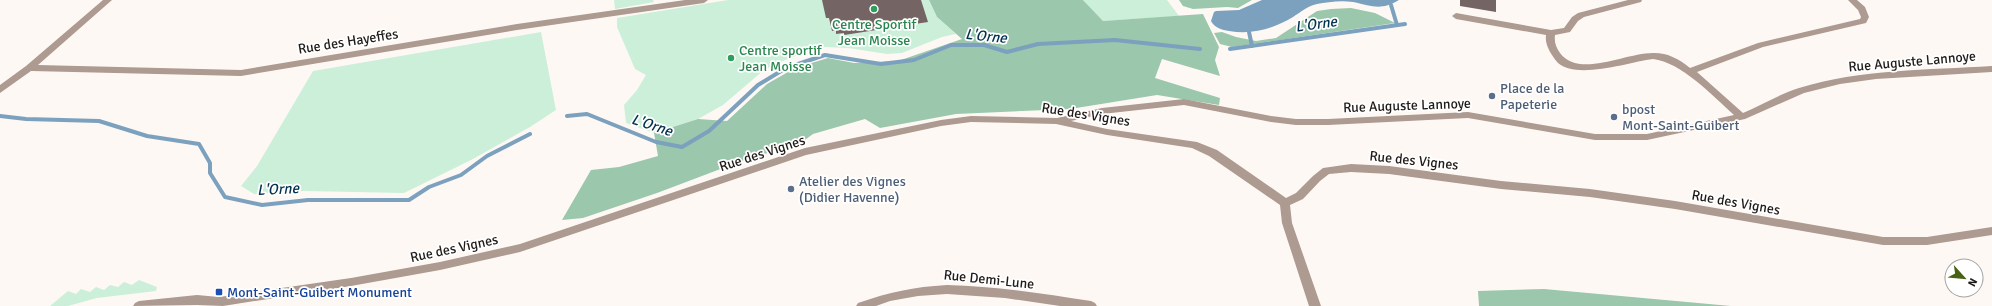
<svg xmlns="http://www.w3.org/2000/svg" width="1992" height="306" font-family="Signika,sans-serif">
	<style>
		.green { fill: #ccefd9 }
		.forest { fill: #9bc7ac }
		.water { fill: #7ba1be }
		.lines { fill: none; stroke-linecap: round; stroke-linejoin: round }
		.stream { stroke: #7ba1be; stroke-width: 4 }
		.building { fill: #746463 }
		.minor { fill: #ad9a90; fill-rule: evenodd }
		.leisure-dot { fill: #2e9e5b; stroke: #fff; stroke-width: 1.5 }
		.service-dot { fill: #5c6f8a; stroke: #fff; stroke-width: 1.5 }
		.transit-dot { fill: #1a4fb4; stroke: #fff; stroke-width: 1.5 }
		.labels { text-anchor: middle; stroke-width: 3.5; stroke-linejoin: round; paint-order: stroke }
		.leisure-label { font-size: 14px; fill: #27864d; stroke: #fff }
		.street-label { font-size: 14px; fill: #201b18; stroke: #fff }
		.service-label { font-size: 14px; fill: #4e5e75; stroke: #fff; text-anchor: start }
		.transit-label { font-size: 14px; fill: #164399; stroke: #fff; text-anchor: start }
		.water-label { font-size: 15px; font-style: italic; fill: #00314f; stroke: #fff }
	</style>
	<rect width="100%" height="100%" fill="#fef8f5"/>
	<g class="green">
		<polygon points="614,0 653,0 654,2 615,9"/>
		<polygon points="728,0 929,0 937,17 956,34 942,37 902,53 887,54 848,48 824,47 811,50 780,62 764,70 723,105 698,119 654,133 626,123 624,105 637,90 646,75 635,69 617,27 617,18"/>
		<polygon points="1083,0 1167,0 1179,16 1103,21"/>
		<polygon points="541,32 556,110 530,127 471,160 404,193 303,191 254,194 241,186 257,166 313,71"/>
		<polygon points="139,280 157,287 156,291 97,298 68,306 50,306 68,291 76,294 81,289 90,292 96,287 104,290 110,285 118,287 124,282 132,285"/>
	</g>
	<g class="forest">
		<polygon points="929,0 1083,0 1103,21 1203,14 1219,47 1215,60 1220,76 1162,59 1155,78 1220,98 1219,105 1157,95 1070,109 956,114 880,128 865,119 813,134 802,142 739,162 657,193 583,218 562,220 591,170 619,167 658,156 654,133 698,119 727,121 767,84 795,68 828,58 854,63 898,61 962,39 937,17"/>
		<polygon points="1179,0 1252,0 1238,8 1227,7 1193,9 1183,6"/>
		<polygon points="1351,8 1375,13 1395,23 1232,47 1220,44 1214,33 1222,32 1236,37 1256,41 1276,38 1317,11 1331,9"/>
		<polygon points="1544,289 1731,306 1479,306 1478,291"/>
	</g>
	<path class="water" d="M1262 0H1399C1380 11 1373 6 1353 2 1342 0 1327 2 1317 4 1307 6 1301 12 1293 17 1273 29 1252 35 1229 31 1222 30 1215 28 1211 21L1214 12 1216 11 1239 10Z"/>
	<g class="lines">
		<g class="stream">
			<polyline points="1391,5 1397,25"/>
			<polyline points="1249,32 1252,46"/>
			<polyline points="1230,49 1405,24"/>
			<polyline points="0,116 26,119 99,121 147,136 199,144 210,163 210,173 225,197 262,205 308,200 409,200 429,187 461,175 487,156 530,134"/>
			<polyline points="567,116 587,114 656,142 682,147 709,131 758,85 786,68 825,55 881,64 914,60 951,45 984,45 1007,52 1038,44 1115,40 1200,49"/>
		</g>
	</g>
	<g class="building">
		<polygon points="822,0 921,0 928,22 844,35 844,33 836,34 836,30 832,31 829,18 826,18"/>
		<polygon points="1460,0 1496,0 1496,12 1460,6"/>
	</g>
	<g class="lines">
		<g class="minor">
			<polygon points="103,0 112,0 38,65 241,70 517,24 685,0 708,0 704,3 517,30 241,76 31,71 0,93 0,85 26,66"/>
			<path d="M1628 0H1642L1641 2 1584 17 1578 21 1570 32 1555 35C1554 42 1556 47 1560 53 1579 79 1627 52 1654 53 1668 53 1679 59 1690 68L1758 43 1860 19 1861 17 1858 10 1848 0H1857L1865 7 1869 17 1866 23 1763 47 1697 72 1743 113C1761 105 1780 94 1799 88 1861 69 1928 70 1992 66V72L1876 79 1840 84 1804 93 1745 119 1647 140H1595L1468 118 1328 125H1296L1271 122 1184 105 1102 114 1071 121 1107 129 1197 142 1217 150 1286 198 1296 193 1313 176 1323 168 1351 164 1389 166 1501 181 1590 189 1675 201 1883 237H1927L1992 227V235L1927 245H1883L1675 209 1590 197 1501 189 1389 174 1351 172 1329 174 1320 181 1303 199 1290 205 1292 223 1321 306H1309L1282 223 1280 205 1209 156 1192 148 1107 135 1056 124 971 122 941 126 806 155 520 252 440 270 351 286 223 306 197 305 133 306 135 303 139 301 197 295 219 297 351 278 440 262 520 244 805 148 941 120 971 116 1057 118 1102 108 1184 99 1271 116 1296 119H1328L1468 112 1595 134H1647L1734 115C1713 96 1681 62 1653 59 1629 62 1577 80 1558 63 1556 61 1554 58 1552 55 1548 49 1545 42 1546 35L1456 19 1452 16 1456 13 1551 30 1564 28 1572 17 1578 13Z"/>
			<path d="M947 285C996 286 1043 294 1091 301L1095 303 1097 306H1060L1005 298 947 294 918 296 890 301 876 306H856L858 303C890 292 913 287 947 285Z"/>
		</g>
	</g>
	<g class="leisure-dot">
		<circle cx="874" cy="9" r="4"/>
		<circle cx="731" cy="58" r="4"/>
	</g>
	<g class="service-dot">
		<circle cx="1492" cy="96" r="4"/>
		<circle cx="1614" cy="117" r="4"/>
		<circle cx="791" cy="189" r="4"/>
	</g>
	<rect class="transit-dot" x="215" y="288" width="8" height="8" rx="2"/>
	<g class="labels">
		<g class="leisure-label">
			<text x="874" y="29">Centre Sportif<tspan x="874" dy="16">Jean Moisse</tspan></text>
			<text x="739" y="55" text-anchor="start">Centre sportif<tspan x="739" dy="16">Jean Moisse</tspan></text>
		</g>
		<g class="street-label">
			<text transform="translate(348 41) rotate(-9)" y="5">Rue des Hayeffes</text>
			<text transform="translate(1912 61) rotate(-5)" y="5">Rue Auguste Lannoye</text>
			<text transform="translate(1407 105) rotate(-2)" y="5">Rue Auguste Lannoye</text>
			<text transform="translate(1086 114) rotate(9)" y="5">Rue des Vignes</text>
			<text transform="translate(762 153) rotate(-18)" y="5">Rue des Vignes</text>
			<text transform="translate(1414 160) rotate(6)" y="5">Rue des Vignes</text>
			<text transform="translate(1736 202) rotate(10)" y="5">Rue des Vignes</text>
			<text transform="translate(454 248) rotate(-12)" y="5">Rue des Vignes</text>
			<text transform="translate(989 279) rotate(6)" y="5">Rue Demi-Lune</text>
		</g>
		<g class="service-label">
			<text x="1500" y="93">Place de la<tspan x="1500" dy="16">Papeterie</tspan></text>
			<text x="1622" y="114">bpost<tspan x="1622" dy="16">Mont-Saint-Guibert</tspan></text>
			<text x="799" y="186">Atelier des Vignes<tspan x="799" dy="16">(Didier Havenne)</tspan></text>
		</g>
		<g class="transit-label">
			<text x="227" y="297">Mont-Saint-Guibert Monument</text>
		</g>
		<g class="water-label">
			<text transform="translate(1316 24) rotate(-8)" y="5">L'Orne</text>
			<text transform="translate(986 36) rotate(6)" y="5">L'Orne</text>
			<text transform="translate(652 125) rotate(18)" y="5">L'Orne</text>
			<text transform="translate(278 189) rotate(-3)" y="5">L'Orne</text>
		</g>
	</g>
	<g transform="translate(1964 278) rotate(117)"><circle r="19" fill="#ffffff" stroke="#a6a4a3"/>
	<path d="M0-3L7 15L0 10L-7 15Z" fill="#486213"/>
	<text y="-6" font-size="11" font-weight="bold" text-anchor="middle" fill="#201b18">N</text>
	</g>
</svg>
